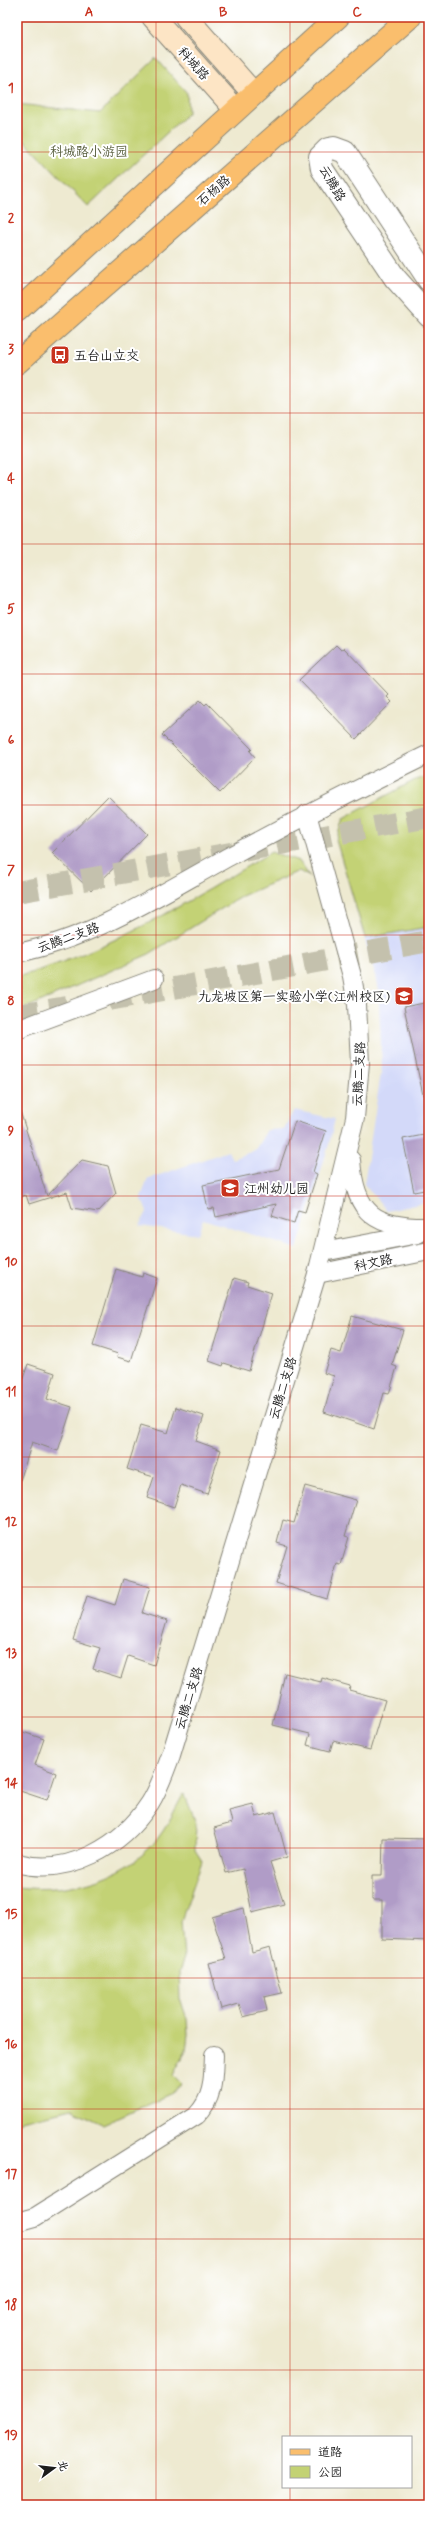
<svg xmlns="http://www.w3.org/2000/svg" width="446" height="2522" font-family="Mynerve,'LXGW WenKai TC',sans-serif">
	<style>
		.built { fill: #d3d9f9 }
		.green { fill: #c3d274; stroke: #707748 }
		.building { fill: #b09cc7 }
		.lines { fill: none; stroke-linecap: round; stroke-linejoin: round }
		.trunk-tunnel { stroke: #c4c1ad; stroke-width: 22; stroke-dasharray: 22 11; stroke-linecap: butt }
		.minor-casing { stroke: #858376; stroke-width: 20 }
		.tertiary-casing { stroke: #858376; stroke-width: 24 }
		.secondary-casing { stroke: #858376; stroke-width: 24 }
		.primary-casing { stroke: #858376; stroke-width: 24 }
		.minor { stroke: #fff; stroke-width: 18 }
		.tertiary { stroke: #fff; stroke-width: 22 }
		.secondary { stroke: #fde5c5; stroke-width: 22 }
		.primary { stroke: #fabe6d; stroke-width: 22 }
		.grid { fill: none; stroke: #c8321e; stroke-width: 1; stroke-opacity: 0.55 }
		.labels { text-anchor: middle; stroke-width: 4; stroke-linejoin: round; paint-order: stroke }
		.street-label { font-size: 13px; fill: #1c1c1c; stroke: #fff }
		.park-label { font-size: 13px; fill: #565c3b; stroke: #fff }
		.poi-label { font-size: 13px; fill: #1c1c1c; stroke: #fff; text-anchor: start }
		.neatline { fill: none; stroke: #c8321e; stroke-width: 1.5 }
		.grid-label { font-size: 13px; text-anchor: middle; font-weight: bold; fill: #c8321e }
	</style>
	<rect width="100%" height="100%" fill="#fff"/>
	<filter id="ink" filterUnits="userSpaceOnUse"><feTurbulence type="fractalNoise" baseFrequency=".025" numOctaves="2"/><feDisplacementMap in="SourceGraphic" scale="8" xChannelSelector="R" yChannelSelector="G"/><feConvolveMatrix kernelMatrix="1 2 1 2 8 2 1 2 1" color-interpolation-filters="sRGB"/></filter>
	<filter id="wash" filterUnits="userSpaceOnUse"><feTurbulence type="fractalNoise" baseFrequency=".012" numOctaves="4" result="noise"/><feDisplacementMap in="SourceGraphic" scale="16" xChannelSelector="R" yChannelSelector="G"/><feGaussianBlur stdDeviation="0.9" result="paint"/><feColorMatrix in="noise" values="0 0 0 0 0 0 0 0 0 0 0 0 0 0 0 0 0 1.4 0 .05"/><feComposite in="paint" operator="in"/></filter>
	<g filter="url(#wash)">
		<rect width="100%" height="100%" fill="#eeead1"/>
		<g class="built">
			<polygon points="429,776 429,1202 387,1211 364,1184 382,1066 378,985 336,840 343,819 415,780"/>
			<polygon points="294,1110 335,1119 329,1144 297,1249 203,1219 198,1234 139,1226 147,1212 141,1197 148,1179 228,1151 232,1159 255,1150 267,1130 284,1129"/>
		</g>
		<g class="green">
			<polygon points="156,58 187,93 188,113 88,207 17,133 17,104 100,113"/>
			<polygon points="429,776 429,927 365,938 336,840 343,819 415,780"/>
			<path d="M271 852 299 861 310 877 299 871 242 896 149 954 17 1012V977C111 950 188 902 271 852Z"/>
			<path d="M184 1793 196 1823 195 1850 202 1861 181 1921 184 1958 179 1971 180 1998 187 2019 188 2034 186 2051 173 2075 182 2084 172 2093 103 2124 71 2109 17 2122V1887C70 1894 133 1878 163 1831 171 1819 177 1805 184 1793Z"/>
		</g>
		<g id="blocks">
			<g class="building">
				<polygon points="336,645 341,650 344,648 389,695 387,697 392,702 356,739 299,680"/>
				<polygon points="200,700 205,705 207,703 252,749 250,751 255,757 220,793 162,735"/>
				<polygon points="108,796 147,834 91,891 52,853"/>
				<polygon points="429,1002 429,1094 423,1095 404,1007"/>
				<polygon points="20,1111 47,1196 82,1160 108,1166 116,1193 98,1212 72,1208 67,1192 29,1204 26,1195 17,1198 17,1112"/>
				<polygon points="295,1121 326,1131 313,1172 317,1174 305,1212 298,1210 294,1223 272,1216 276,1204 216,1217 214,1208 208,1209 203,1185 279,1169"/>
				<polygon points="429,1134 429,1189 414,1192 403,1139"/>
				<polygon points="116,1269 142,1277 143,1273 157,1278 131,1361 117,1357 118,1354 93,1346"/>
				<polygon points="234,1278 248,1282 247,1285 272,1293 249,1371 224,1363 223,1366 209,1361"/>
				<polygon points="352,1316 403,1330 392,1365 397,1367 389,1394 384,1393 374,1429 324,1412 334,1376 324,1373 331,1350 341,1353"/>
				<polygon points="28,1364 55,1373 47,1399 72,1407 58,1451 32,1442 20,1481 17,1481 17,1390 19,1390"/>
				<polygon points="176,1407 204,1416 196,1441 221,1450 207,1494 181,1485 174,1507 147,1498 154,1477 127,1469 141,1425 168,1433"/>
				<polygon points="305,1486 356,1500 345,1536 349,1537 341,1565 337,1564 327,1599 276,1583 287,1546 277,1543 283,1520 294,1523"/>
				<polygon points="123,1579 150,1587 142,1613 167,1621 154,1665 128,1656 121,1678 93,1669 100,1648 73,1640 87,1596 115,1605"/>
				<polygon points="285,1673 321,1682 322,1678 350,1686 349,1690 385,1700 370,1750 333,1741 330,1751 307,1745 310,1734 273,1725"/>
				<polygon points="17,1730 44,1739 35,1765 56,1773 47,1800 17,1790"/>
				<polygon points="253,1804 256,1817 275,1812 287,1857 270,1862 284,1904 252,1912 243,1869 226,1873 214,1828 232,1823 229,1810"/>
				<polygon points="383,1838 429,1839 429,1941 382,1939 382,1900 372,1900 372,1876 382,1876"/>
				<polygon points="244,1908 252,1952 270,1947 282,1993 264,1997 267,2011 243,2017 239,2004 221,2009 209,1963 226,1959 212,1917"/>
			</g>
		</g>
	</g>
	<g filter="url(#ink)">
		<use href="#blocks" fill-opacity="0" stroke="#858376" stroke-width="1"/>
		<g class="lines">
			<g class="trunk-tunnel">
				<polyline points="17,892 429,817"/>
				<polyline points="109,1000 429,941"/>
				<polyline points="17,1015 67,1007"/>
			</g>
			<g class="minor-casing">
				<g id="minor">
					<path d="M17 953C94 938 162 893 230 856 296 820 362 787 429 754"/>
					<polyline points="17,1030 154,979"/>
					<path d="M351 1160C355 1215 376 1228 429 1227"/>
					<polyline points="323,1252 418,1234"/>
					<polyline points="317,1274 429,1251"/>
					<path d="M17 1863C69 1877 122 1846 150 1803 159 1789 165 1771 171 1755L317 1274 355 1118 360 1063 357 1005 352 976 307 814"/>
					<path d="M17 2222 35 2217 197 2115C214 2097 213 2078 214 2055"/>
				</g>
			</g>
			<g class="tertiary-casing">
				<polyline id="tertiary" points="429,280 345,152 334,148 328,149 320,157 322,169 395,278 429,316"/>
			</g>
			<g class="secondary-casing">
				<g id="secondary">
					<polyline points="153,17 235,109"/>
					<polyline points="186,17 253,93"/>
				</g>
			</g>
			<g class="primary-casing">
				<g id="primary">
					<polyline points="17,311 338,17"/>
					<polyline points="17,363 410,17"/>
				</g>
			</g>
			<use href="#minor" class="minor"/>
			<use href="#tertiary" class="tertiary"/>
			<use href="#secondary" class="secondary"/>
			<use href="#primary" class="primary"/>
		</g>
	</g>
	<path class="grid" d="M156 17V2505M290 17V2437M17 152H429M17 283H429M17 413H429M17 544H429M17 674H429M17 805H429M17 935H429M17 1065H429M17 1196H429M17 1326H429M17 1457H429M17 1587H429M17 1717H429M17 1848H429M17 1978H429M17 2109H429M17 2239H429M17 2370H429M290 2487V2505"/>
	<defs>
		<g id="bus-square" transform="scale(1)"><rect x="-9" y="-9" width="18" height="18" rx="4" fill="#c8321e" stroke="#fff"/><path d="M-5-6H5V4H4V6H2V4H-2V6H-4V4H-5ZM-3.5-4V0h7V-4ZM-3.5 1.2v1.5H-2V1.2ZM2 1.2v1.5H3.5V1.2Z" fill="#fff"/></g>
		<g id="school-square" transform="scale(1)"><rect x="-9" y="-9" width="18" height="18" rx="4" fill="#c8321e" stroke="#fff"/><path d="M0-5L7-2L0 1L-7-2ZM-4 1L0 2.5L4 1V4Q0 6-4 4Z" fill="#fff"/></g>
	</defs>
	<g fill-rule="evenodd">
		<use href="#bus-square" x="60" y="355"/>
		<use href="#school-square" x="404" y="996"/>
		<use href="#school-square" x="230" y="1188"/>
	</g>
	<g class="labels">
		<g class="street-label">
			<text transform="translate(194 63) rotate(48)" y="5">科城路</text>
			<text transform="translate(333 183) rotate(60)" y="5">云腾路</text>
			<text transform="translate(213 190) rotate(-41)" y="5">石杨路</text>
			<text transform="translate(68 937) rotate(-20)" y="5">云腾二支路</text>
			<text transform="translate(358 1074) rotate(-87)" y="5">云腾二支路</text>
			<text transform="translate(373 1262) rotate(-12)" y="5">科文路</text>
			<text transform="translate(282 1388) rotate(-73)" y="5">云腾二支路</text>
			<text transform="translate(188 1698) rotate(-73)" y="5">云腾二支路</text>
		</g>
		<g class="park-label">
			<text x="89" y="156">科城路小游园</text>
		</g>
		<g class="poi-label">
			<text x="74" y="360">五台山立交</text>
			<text x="390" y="1001" text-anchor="end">九龙坡区第一实验小学(江州校区)</text>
			<text x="244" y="1193">江州幼儿园</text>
		</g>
	</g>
	<rect width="446" height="2522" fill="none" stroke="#fff" stroke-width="44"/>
	<rect x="282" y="2436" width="130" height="52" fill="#ffffff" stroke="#a4a4a4"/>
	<rect x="290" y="2449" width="20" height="6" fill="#fabe6d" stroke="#a4a4a4"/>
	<text x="318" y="2456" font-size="12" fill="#1c1c1c">道路</text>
	<rect x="290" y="2466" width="20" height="12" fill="#c3d274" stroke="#a4a4a4"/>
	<text x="318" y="2476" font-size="12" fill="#1c1c1c">公园</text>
	<g transform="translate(54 2468) rotate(75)" stroke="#ffffff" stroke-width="3" paint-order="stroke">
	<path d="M0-3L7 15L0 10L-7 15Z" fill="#1c1c1c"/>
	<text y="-6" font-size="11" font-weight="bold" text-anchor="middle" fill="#1c1c1c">北</text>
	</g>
	<rect x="22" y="22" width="402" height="2478" class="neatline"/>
	<g class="grid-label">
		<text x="89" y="16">A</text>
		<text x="223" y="16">B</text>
		<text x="357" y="16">C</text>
		<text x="11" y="92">1</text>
		<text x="11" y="222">2</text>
		<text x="11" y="353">3</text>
		<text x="11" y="483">4</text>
		<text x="11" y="613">5</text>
		<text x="11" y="744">6</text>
		<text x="11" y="874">7</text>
		<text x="11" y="1005">8</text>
		<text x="11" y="1135">9</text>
		<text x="11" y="1266">10</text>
		<text x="11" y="1396">11</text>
		<text x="11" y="1526">12</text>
		<text x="11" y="1657">13</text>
		<text x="11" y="1787">14</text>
		<text x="11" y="1918">15</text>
		<text x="11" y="2048">16</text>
		<text x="11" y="2178">17</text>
		<text x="11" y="2309">18</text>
		<text x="11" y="2439">19</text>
	</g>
</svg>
